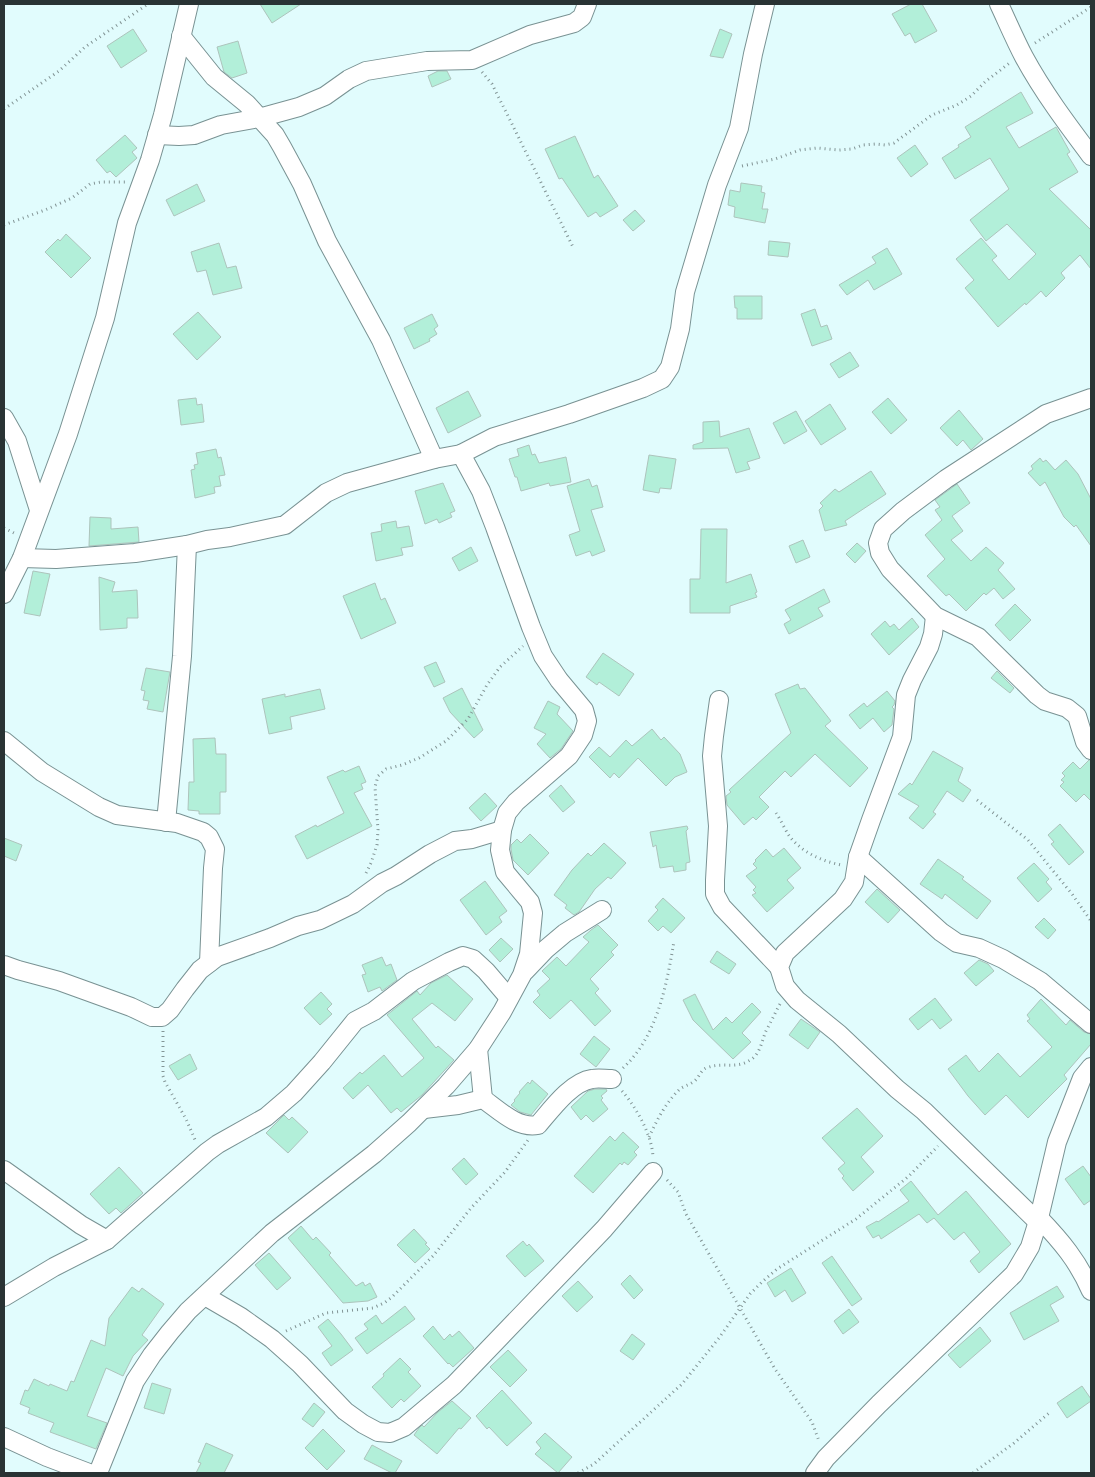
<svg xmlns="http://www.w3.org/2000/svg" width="1095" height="1477" font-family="Quicksand,sans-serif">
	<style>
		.building { fill: #b2efd9; stroke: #adc4bc }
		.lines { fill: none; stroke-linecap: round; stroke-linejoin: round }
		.minor-casing { stroke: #799293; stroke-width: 20 }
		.path { stroke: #829495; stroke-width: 3; stroke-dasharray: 1 4; stroke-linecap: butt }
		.minor { stroke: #fff; stroke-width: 18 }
	</style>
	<rect width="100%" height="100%" fill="#e1fcfd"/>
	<g class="building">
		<polygon points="260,4 301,4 272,23"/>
		<polygon points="911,4 922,4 937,31 915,43 910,33 905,36 892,14"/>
		<polygon points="133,29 147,51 121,68 107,46"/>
		<polygon points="720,29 732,34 723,58 710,56"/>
		<polygon points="238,41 247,73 232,78 224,72 217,47"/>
		<polygon points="438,71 447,71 451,79 432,87 428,76"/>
		<polygon points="1021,92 1033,113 1006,127 1019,148 1056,127 1070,152 1067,154 1078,172 1049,189 1091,230 1091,269 1080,255 1061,273 1065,278 1046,297 1041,291 1026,305 1025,303 998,327 965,288 974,280 956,259 981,238 997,256 992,260 1009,280 1036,254 1007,224 986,241 970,220 1009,189 990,158 955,179 942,158 959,147 958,145 971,137 965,127"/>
		<polygon points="125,135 137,148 132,152 137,158 116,177 110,171 107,173 96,160"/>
		<polygon points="575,136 594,178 598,175 618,206 600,217 596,212 588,217 562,178 559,179 545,149"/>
		<polygon points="915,145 928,164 911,177 897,158"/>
		<polygon points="741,183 762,186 761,192 765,193 762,209 768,209 765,223 734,217 735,207 728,205 730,190 740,192"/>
		<polygon points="197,184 205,201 174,216 166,200"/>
		<polygon points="635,210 645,221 633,231 623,220"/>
		<polygon points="66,234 91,258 71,278 45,252 58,239 60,241"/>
		<polygon points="769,241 790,243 788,257 768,255"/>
		<polygon points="219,243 227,268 236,266 242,288 213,295 206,270 197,272 191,252"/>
		<polygon points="887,248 902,274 874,290 868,280 847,295 839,285 876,263 872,257"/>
		<polygon points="734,296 762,296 762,319 737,319 737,308 735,308"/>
		<polygon points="815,309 821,327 827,325 832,339 812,346 801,314"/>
		<polygon points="198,312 221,337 197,360 173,334"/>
		<polygon points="432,314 438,326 434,329 437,334 429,339 430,341 414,349 404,328"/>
		<polygon points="850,352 859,366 839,378 830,364"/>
		<polygon points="468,391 481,416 448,433 436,408"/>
		<polygon points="196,398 197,405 202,404 204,422 181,425 178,400"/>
		<polygon points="888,398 907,420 891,434 872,412"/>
		<polygon points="830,404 846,429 821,445 805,421"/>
		<polygon points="959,410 983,439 971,450 963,440 957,446 940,428"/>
		<polygon points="796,411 807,431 784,444 773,423"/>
		<polygon points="719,421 720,437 749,428 760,458 747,462 750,469 736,473 728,448 693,449 693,445 703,442 703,422"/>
		<polygon points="529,445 532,455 535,454 539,463 566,457 571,482 550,486 549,483 521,491 517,477 515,477 509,459 519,456 517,449"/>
		<polygon points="216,449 218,458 221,457 225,475 219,476 221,486 214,487 215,493 195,498 191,470 195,469 194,465 198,464 196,453"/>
		<polygon points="649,455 676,459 671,489 660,488 659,493 643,490"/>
		<polygon points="1040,458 1043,462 1046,460 1055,470 1066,460 1078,474 1091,499 1091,546 1076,525 1074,527 1064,517 1045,482 1040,486 1028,473 1033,469 1031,466"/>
		<polygon points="871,471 886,494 845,521 847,525 825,531 819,510 823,506 820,503 835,489 839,492"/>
		<polygon points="589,479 592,487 597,485 603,507 591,510 605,551 592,556 590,551 576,556 569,535 580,531 567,486"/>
		<polygon points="443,483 455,511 450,513 452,517 439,523 437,519 425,524 415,491"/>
		<polygon points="957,484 970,503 952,516 963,531 951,540 971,561 986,547 1004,563 998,570 1015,589 1003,599 994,588 986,595 984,593 966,611 949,594 946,596 927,576 945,559 925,535 942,520 935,510 940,507 935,500"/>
		<polygon points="90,517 111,518 111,529 138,527 139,542 89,546"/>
		<polygon points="396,521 397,528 409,526 413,546 401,548 403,555 376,561 371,533 382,531 381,524"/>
		<polygon points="701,529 727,529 726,583 751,574 757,592 755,593 757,597 730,606 730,613 690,613 690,579 700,579"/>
		<polygon points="803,540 810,557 796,563 789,546"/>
		<polygon points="857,543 866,551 855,563 846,554"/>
		<polygon points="471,547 478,561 459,571 452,558"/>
		<polygon points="33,571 50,574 40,616 24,613"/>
		<polygon points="99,577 115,582 112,592 137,590 138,618 127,618 127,628 100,630"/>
		<polygon points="375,583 381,600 385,598 396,623 361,639 343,596"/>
		<polygon points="824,589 830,602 818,608 823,616 789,634 784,624 791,620 785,610"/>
		<polygon points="1015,604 1031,620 1010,641 995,625"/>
		<polygon points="912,618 919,627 889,655 871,634 885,621 890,627 894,624 899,630"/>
		<polygon points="603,653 634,674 619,696 599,682 597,685 586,677"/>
		<polygon points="436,662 445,682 434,687 424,667"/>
		<polygon points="146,668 170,672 163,712 147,709 149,701 143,700 145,691 141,690"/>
		<polygon points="997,671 1014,688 1010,693 991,678"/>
		<polygon points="798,684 800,689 805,688 831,721 825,726 868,768 850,787 815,754 791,777 785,771 759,797 769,807 756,820 753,817 744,825 727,805 726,796 731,792 729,790 791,733 775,694"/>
		<polygon points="462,688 483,730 474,738 450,712 443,698"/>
		<polygon points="320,689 325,709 290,717 292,729 269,734 262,699 285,694 285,697"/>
		<polygon points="887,691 895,701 894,705 892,707 894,709 892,725 884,732 873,718 860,729 849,715 864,703 867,707"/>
		<polygon points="548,701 560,707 557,714 573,731 561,749 550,758 537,744 546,734 534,728"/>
		<polygon points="652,729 661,740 664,737 680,754 687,772 675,777 666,786 638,758 619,778 614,773 610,778 589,757 599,747 610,757 626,740 632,746"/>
		<polygon points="215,738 216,754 226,754 226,792 220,792 220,814 199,814 199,811 188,810 189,782 194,782 193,739"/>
		<polygon points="933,751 963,768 958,781 971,790 963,802 947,791 933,812 936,814 923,829 909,818 919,806 898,794 910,783 912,785"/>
		<polygon points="1089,760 1091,760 1091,801 1084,794 1076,802 1060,786 1064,782 1061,780 1065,776 1062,773 1073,762 1080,769"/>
		<polygon points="359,766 366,782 361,784 363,789 354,793 372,826 307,859 295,836 316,825 317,827 344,813 327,777 343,770 345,772"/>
		<polygon points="561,785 575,802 563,812 549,796"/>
		<polygon points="485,793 497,806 481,821 469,808"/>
		<polygon points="1060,824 1084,852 1069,865 1051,844 1054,842 1048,835"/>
		<polygon points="687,826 688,829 686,831 690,862 686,863 686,870 674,872 673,866 660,868 656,845 653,847 650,832"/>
		<polygon points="530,834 549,853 528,875 513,860 511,849 511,845 517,839 521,843"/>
		<polygon points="4,838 22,845 16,861 4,856"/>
		<polygon points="604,843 626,863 611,879 608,877 595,889 579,912 574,915 565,908 567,905 554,895 572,870 588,853 591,856"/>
		<polygon points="784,848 801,868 787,880 794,888 767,912 752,895 756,893 753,890 756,887 746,876 757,868 753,864 756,861 755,860 766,849 773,857"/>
		<polygon points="938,859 964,877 962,879 991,901 977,919 945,894 942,899 920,884"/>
		<polygon points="1034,863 1049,879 1046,882 1052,889 1038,902 1017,878"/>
		<polygon points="485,881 507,911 499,917 502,922 486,935 460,900"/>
		<polygon points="877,889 900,910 888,923 865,902"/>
		<polygon points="663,898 685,918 671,933 663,926 658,931 648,921 658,910 655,907"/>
		<polygon points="1044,918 1056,930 1048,939 1035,927"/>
		<polygon points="598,925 618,945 611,952 614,955 590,979 599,989 595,993 611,1011 595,1026 571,1000 550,1019 533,1002 540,995 537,991 550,979 542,971 557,957 566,966 589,942 583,937 591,930"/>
		<polygon points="501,938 513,949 500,962 489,950"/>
		<polygon points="717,951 736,964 729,974 710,962"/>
		<polygon points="382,957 386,966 391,964 397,980 382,991 380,987 368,992 362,975 366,974 362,965"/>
		<polygon points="979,960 988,964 994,971 976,986 964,973"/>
		<polygon points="447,975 473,999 455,1021 432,1003 412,1019 436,1048 438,1046 454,1060 422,1095 401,1112 397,1108 391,1113 368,1085 353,1099 343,1088 360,1072 362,1074 384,1055 402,1077 424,1058 387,1015 417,991 420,995 431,983"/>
		<polygon points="321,992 332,1004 327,1009 332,1014 320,1025 304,1008"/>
		<polygon points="695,994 713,1030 726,1017 732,1023 752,1003 761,1012 742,1033 751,1042 733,1059 693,1020 683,1000"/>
		<polygon points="935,998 952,1020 940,1029 932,1019 918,1030 909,1019"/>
		<polygon points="1041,999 1066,1025 1070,1020 1084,1032 1091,1034 1091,1044 1064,1075 1067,1079 1028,1118 1006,1095 985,1115 968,1096 948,1069 966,1055 979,1072 998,1053 1020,1077 1052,1047 1027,1021 1030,1019 1027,1015"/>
		<polygon points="801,1019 820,1032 808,1049 789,1035"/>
		<polygon points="594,1036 610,1049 596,1067 580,1054"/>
		<polygon points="190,1054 197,1069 178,1080 169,1066"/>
		<polygon points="532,1080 548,1094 531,1115 520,1112 511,1105 515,1101 514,1100 520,1093 519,1092 528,1082 530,1084"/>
		<polygon points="595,1089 606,1089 607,1091 601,1096 603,1098 601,1100 608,1109 593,1122 586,1115 581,1120 571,1107 588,1091"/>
		<polygon points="857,1108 883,1136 861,1157 874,1172 853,1191 842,1178 844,1176 838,1169 845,1163 822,1138"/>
		<polygon points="284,1115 289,1120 292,1117 308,1132 288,1153 266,1133"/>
		<polygon points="623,1132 639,1147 634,1152 637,1155 628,1165 624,1162 622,1165 620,1163 593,1193 574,1176 610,1136 615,1141"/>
		<polygon points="464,1158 478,1174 466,1185 452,1169"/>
		<polygon points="1083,1166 1091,1177 1091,1200 1084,1205 1065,1179"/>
		<polygon points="119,1167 143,1193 121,1213 116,1208 109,1214 90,1194"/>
		<polygon points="911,1181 938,1215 966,1191 1011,1244 979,1273 970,1261 980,1252 964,1232 954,1240 934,1218 927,1223 919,1214 881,1239 879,1235 873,1238 866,1227 877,1221 878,1222 909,1201 900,1190"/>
		<polygon points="301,1226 313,1240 316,1237 331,1253 329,1255 356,1286 363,1282 365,1286 370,1283 377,1297 368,1301 343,1303 288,1238"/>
		<polygon points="414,1229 427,1243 425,1244 430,1249 415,1263 397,1245"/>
		<polygon points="523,1241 527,1246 529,1244 544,1261 525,1277 506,1256"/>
		<polygon points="269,1253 291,1278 277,1290 255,1265"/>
		<polygon points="832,1256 862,1299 852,1306 822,1263"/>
		<polygon points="791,1268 806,1293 792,1302 785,1290 775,1297 767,1283"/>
		<polygon points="630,1275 643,1290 634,1299 621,1284"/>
		<polygon points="578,1281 593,1297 577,1312 562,1296"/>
		<polygon points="1057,1286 1064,1297 1050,1305 1059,1321 1024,1340 1010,1313"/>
		<polygon points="132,1287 139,1292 142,1288 164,1304 142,1335 148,1340 133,1356 123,1376 106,1368 87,1416 107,1423 96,1449 50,1432 54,1423 28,1413 30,1408 20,1404 25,1390 28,1391 34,1379 49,1386 50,1384 67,1391 71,1381 74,1382 91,1340 105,1346 109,1318"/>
		<polygon points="405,1306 415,1319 367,1354 355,1338 368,1329 364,1324 376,1315 382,1324"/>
		<polygon points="849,1309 859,1322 843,1334 834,1321"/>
		<polygon points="328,1319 341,1334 353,1350 331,1366 322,1353 332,1346 318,1327"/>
		<polygon points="433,1326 444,1340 450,1334 452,1337 459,1331 474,1348 453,1367 449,1363 448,1364 423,1336"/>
		<polygon points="980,1327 991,1341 960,1368 948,1355"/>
		<polygon points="632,1334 645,1344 633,1360 620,1351"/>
		<polygon points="508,1350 527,1370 510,1387 490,1367"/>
		<polygon points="400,1358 411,1369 408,1372 421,1386 404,1402 401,1399 392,1408 372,1387 384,1376 383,1374"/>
		<polygon points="152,1383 171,1389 164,1414 144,1408"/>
		<polygon points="1082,1386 1091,1399 1091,1401 1067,1418 1057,1403"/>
		<polygon points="502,1390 532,1423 507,1446 489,1427 487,1429 476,1416"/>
		<polygon points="452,1401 471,1418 461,1429 459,1428 437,1454 414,1435 419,1428 422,1425 424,1427 438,1412"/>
		<polygon points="314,1403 325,1412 313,1427 302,1419"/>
		<polygon points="323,1429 345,1451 327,1470 305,1448"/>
		<polygon points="545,1433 572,1457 558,1473 535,1454 541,1448 536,1442"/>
		<polygon points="206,1443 233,1455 224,1473 196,1473 201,1463 198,1462"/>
		<polygon points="372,1445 402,1461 395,1473 392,1473 364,1459"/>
	</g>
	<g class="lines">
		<g class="minor-casing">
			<g id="minor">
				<path d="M999 4C1007 21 1015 40 1024 57 1043 92 1067 124 1091 156"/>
				<polyline points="181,36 214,77 247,104 275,135 282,147 302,184 327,241 381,340 434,459"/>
				<polyline points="157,135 179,136 194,135 221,125 259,118 299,107 325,96 349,79 366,71 427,61 472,60 530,35 574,23 582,17 587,4"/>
				<polyline points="1091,398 1046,414 946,479 903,511 883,529 878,543 880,553 890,569 935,616 978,637 1037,695 1045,701 1067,708 1077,716 1085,742 1091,750"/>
				<polyline points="4,418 17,441 39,510"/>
				<polyline points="22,558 56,559 135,553 187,545 207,540 230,537 285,525 326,493 347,483 434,459 461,454 494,437 569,414 643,388 662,379 670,367 680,329 685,292 717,185 739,128 753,54 765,4"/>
				<polyline points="4,594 22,558 68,434 105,318 127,223 150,160 163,115 189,4"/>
				<polyline points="935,616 933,634 929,647 912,680 906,695 902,737 871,820 858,857 854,882 843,899 785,953 779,967 785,986 797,1000 839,1034 897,1089 924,1111 1038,1222"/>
				<polyline points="719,700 714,736 712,756 718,826 715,880 715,894 722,907 779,967"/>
				<polyline points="4,741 42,772 99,807 117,815 177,823 203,832 209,837 215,849 213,868 209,963"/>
				<polyline points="166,822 182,656 187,545"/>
				<polyline points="858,857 941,932 957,943 979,948 1003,959 1040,981 1091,1024"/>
				<polyline points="4,965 18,970 59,981 131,1007 152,1017 162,1017 170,1010 185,989 200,970 217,957 270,938 298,926 320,920 353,904 382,883 396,876 430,854 455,841 472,839 502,830"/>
				<polyline points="525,971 546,949 565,933 602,910"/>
				<polyline points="478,1049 483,1099"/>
				<path d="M424 1109 458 1105 483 1099C499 1110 517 1129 538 1125 551 1110 571 1082 592 1079 598 1078 605 1079 612 1079"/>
				<polyline points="4,1170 81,1225 107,1240"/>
				<path d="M1039 1218C1061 1241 1078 1261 1091 1291"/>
				<polyline points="205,1296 241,1317 272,1339 300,1364 345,1411 363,1424 378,1432 390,1433 404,1427 454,1385 604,1229 653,1172"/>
				<polyline points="4,1297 54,1267 107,1240 207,1152 218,1144 266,1117 294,1093 322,1062 355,1021 374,1011 413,981 449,962 463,956 473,959 486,971 509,998"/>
				<polyline points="4,1437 47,1457 89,1473"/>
				<polyline points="98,1473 135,1381 152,1355 170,1332 188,1311 272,1233 374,1154 409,1123 446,1086 478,1049 502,1012 522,975 529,954 533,913 530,902 505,872 500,850 502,830 507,813 516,802 569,756 583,735 587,721 584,710 559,680 543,656 531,627 495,527 481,491 461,454"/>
				<polyline points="815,1473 826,1458 879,1404 1014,1274 1030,1247 1039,1218 1057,1142 1082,1078 1091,1067"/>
			</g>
		</g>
		<g class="path">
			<polyline points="1035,43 1091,7"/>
			<polyline points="482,72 492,84 502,104 573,247"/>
			<polyline points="4,109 59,71 85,47 148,4"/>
			<polyline points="742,166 775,159 800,150 817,148 839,150 852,149 863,145 876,144 885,145 894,143 932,115 957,105 971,96 986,81 1011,62"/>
			<polyline points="4,225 45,210 72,198 90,184 101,182 126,182"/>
			<polyline points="4,528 14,533"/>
			<polyline points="977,800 1028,840 1072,894 1091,921"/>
			<path d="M776 813C781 820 785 830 790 837 803 853 822 861 841 865"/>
			<polyline points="366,873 371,863 377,845 378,830 375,787 378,776 386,769 402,765 419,758 446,741 468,719 487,685 500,667 523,646"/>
			<polyline points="163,1031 163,1076 165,1082 186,1119 196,1142"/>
			<path d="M623 1068C657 1037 667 984 674 941"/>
			<path d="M622 1091C636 1107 652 1135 653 1157"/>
			<path d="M649 1137C657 1120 666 1102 680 1089 684 1086 689 1085 693 1082 700 1078 700 1069 709 1067 725 1062 738 1070 753 1058 761 1051 762 1040 766 1031 771 1022 775 1013 780 1004"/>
			<polyline points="667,1180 678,1192 686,1214 775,1369 812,1422 819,1441"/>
			<polyline points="286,1331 326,1313 373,1308 384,1303 392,1297 433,1256 471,1208 505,1172 528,1140"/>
			<polyline points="578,1473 594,1464 682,1384 719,1338 750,1294 762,1282 777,1269 856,1219 909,1176 938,1146"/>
			<polyline points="973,1473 1014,1443 1049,1413"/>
		</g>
		<use href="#minor" class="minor"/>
	</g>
	<rect width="1095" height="1477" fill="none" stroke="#293334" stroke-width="10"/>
</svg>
